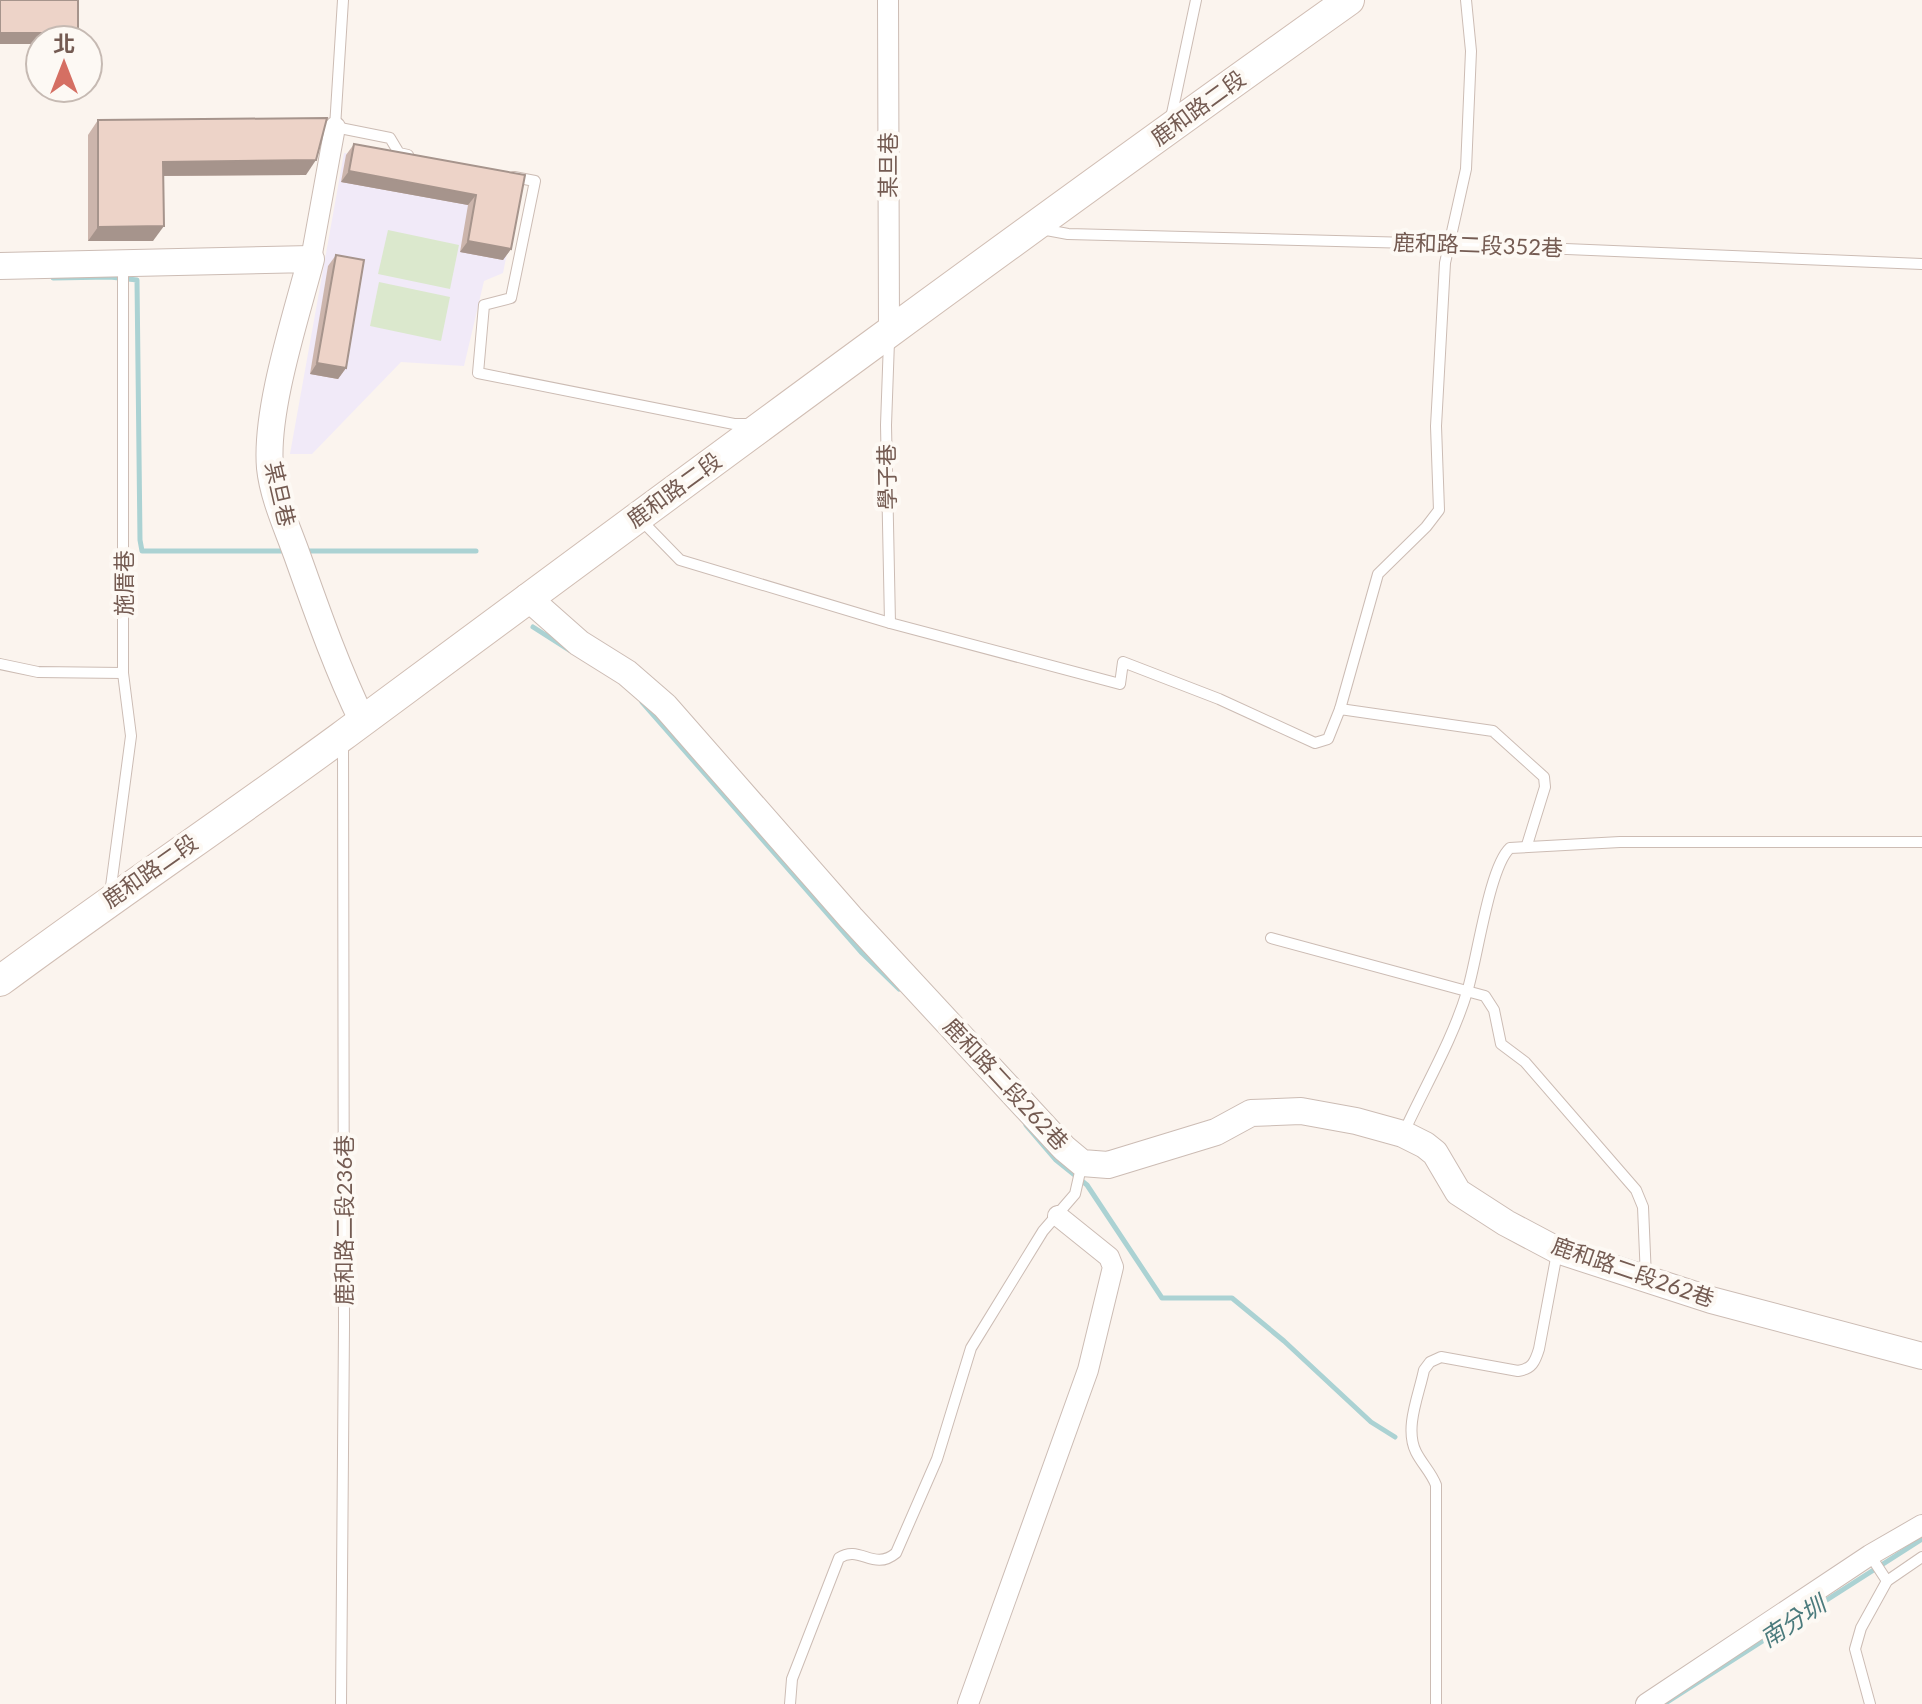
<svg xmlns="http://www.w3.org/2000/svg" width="1922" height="1704" font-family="Lato,'Noto Sans TC',sans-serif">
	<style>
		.education { fill: #f1eaf8 }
		.green { fill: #dbe8cd }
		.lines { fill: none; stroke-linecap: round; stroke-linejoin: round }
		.stream { stroke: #abd2d3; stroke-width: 5 }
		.service-casing { stroke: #ccbcb4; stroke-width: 12 }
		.minor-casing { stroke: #ccbcb4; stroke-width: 22 }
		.tertiary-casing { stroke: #ccbcb4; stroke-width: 28 }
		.secondary-casing { stroke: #d1beb4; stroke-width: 32 }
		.service { stroke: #fff; stroke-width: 10 }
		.minor { stroke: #fff; stroke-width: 20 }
		.tertiary { stroke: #fff; stroke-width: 26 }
		.secondary { stroke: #fff; stroke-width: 30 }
		.wall { fill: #ccb5ac }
		.shaded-wall { fill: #a6948c }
		.building { fill: #edd3c8; stroke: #a6948c; stroke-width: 2 }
		.labels { text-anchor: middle; stroke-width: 8; stroke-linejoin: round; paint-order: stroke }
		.street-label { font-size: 22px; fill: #745b52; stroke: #fdf9f4 }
		.water-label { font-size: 24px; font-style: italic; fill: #4b7b7d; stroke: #fdf9f4 }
	</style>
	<rect width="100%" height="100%" fill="#fbf4ee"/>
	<polygon class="education" points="344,153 521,184 503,273 484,281 464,366 401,362 312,454 290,454"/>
	<g class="green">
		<polygon points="388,230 459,245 450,289 378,274"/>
		<polygon points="379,282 450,297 441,341 370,326"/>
	</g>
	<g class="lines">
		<g class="stream">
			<polyline points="53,278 110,277 137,280 140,540 142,551 285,551"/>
			<polyline points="303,551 476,551"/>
			<polyline points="533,627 569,650"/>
			<polyline points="642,702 862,953 899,989"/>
			<polyline points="1026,1125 1056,1160 1087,1185 1162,1298 1232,1298 1284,1341 1371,1422 1395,1437"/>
			<polyline points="1664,1704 1922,1539"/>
		</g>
		<g class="service-casing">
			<g id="service">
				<polyline points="343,0 335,127 390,138 399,153 408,155"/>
				<polyline points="1171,118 1196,0"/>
				<polyline points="514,177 535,181 511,298 484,305 478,373 734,424 752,424"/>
				<polyline points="1041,229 1068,234 1449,244 1922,264"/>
				<polyline points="889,341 886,425 890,623"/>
				<polyline points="641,520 680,560 890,623 1120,684 1123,662 1219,699 1315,743 1328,739 1340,709 1493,731 1544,777 1545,787 1527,845"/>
				<polyline points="0,664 38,672 123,673"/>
				<polyline points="1340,709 1378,574 1426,527 1439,510 1436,426 1445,263 1466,169 1471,51 1466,0"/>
				<polyline points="110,894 131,736 123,673 123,264"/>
				<polyline points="1271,938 1485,996 1494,1010 1501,1044 1525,1062 1636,1190 1643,1207 1646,1278"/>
				<path d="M1404 1132C1425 1086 1452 1041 1467 992 1477 961 1489 867 1510 848L1620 842H1922"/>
				<polyline points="1870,1555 1887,1581"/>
				<polyline points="341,1704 344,1327 343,742"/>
				<path d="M790 1704 792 1679 839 1558C860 1544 873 1572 896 1553L937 1459 971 1348 1043 1231 1075 1194 1082 1163"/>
				<path d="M1436 1704V1485C1431 1472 1422 1464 1416 1452 1404 1428 1419 1395 1424 1370L1430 1362 1441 1357 1518 1371C1532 1369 1535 1362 1539 1349L1557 1253"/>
				<polyline points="1870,1704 1855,1649 1861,1628 1887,1581 1922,1557"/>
			</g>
		</g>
		<g class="minor-casing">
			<g id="minor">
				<polyline points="888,0 889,330"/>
				<polyline points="311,259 335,127"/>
				<polyline points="968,1704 1088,1370 1113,1267 1109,1257 1058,1216"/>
				<polyline points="1646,1704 1870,1555 1922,1525"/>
			</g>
		</g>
		<g class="tertiary-casing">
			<g id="tertiary">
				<path d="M0 266 311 259C296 317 265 410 270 468 273 497 287 527 297 555 317 611 336 666 362 720"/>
				<polyline points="527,597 579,643 627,673 665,706 851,918 1064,1148 1082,1163 1108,1165 1216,1132 1251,1113 1301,1111 1356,1121 1403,1134 1425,1145 1435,1153 1458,1192 1506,1223 1557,1250 1711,1300 1922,1356"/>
			</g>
		</g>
		<g class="secondary-casing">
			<path id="secondary" d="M0 981C112 898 228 820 341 737 676 489 1010 241 1349 0"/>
		</g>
		<use href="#service" class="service"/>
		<use href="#minor" class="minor"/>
		<use href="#tertiary" class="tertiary"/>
		<use href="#secondary" class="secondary"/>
	</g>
	<g class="wall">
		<polygon points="98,120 306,175 163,176 153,241 88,241 88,135"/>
		<polygon points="354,144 525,175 511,249 503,260 460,252 468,205 341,182 346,155"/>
		<polygon points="336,255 346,368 338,379 310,374 328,266"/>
	</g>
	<g class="shaded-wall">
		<polygon points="0,33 78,33 73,40 40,40 40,44 0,44"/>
		<polygon points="316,160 306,175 153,176 163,162"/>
		<polygon points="349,171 476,195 468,205 341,182"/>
		<polygon points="164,226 153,241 88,241 98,227"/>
		<polygon points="468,241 511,249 503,260 460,252"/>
		<polygon points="317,363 346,368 338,379 310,374"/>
	</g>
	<g class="building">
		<rect x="0" y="0" width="78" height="33"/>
		<polygon points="327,118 316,160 163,162 164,226 98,227 98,120"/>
		<polygon points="354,144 525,175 511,249 468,241 476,195 349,171"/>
		<polygon points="336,255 364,260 346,368 317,363"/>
	</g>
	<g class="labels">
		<g class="street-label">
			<text transform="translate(1198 108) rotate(-36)" y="8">鹿和路二段</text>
			<text transform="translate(888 165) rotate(-90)" y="8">某旦巷</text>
			<text transform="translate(1478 245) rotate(2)" y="8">鹿和路二段352巷</text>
			<text transform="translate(887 477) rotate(-91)" y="8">學子巷</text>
			<text transform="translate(674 490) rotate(-36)" y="8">鹿和路二段</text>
			<text transform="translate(280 494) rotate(77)" y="8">某旦巷</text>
			<text transform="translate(124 583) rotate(-90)" y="8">施厝巷</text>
			<text transform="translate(150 871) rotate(-35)" y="8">鹿和路二段</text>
			<text transform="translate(1006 1084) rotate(47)" y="8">鹿和路二段262巷</text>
			<text transform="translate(344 1220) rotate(-90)" y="8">鹿和路二段236巷</text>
			<text transform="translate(1633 1272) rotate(19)" y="8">鹿和路二段262巷</text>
		</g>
		<g class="water-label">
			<text transform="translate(1793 1622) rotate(-33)" y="8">南分圳</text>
		</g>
	</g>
	<g transform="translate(64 64)"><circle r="38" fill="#fdf9f4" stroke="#c6bab3" stroke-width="2"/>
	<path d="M0-6L14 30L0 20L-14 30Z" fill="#d56f63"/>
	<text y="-12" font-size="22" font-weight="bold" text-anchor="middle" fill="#745b52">北</text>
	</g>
</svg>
